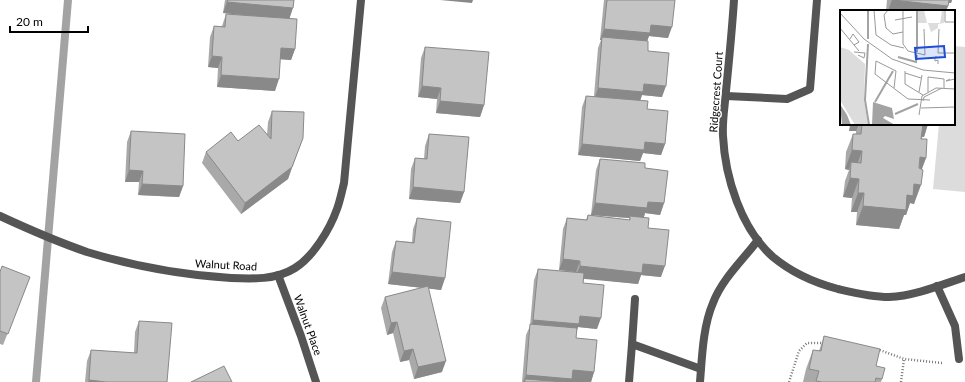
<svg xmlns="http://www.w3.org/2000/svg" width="965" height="382" font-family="Lato,sans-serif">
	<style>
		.green { fill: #dcdcdc }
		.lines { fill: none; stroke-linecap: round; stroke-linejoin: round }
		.stream { stroke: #a3a3a3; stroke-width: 8 }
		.path { stroke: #777; stroke-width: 2.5; stroke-dasharray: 1 2; stroke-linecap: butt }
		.service { stroke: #555; stroke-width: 8 }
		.minor { stroke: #555; stroke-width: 8 }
		.wall { fill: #a9a9a9 }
		.shaded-wall { fill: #898989 }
		.building { fill: #c4c4c4; stroke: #898989 }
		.labels { text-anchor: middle; stroke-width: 3; stroke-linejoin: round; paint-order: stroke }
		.street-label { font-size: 11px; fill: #000; stroke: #fff }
		.inset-river { fill: none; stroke: #a3a3a3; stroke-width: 2 }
		.inset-road { fill: none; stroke: #999; stroke-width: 1 }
		.view { fill: #1d4ed8; fill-opacity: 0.15; stroke: #1d4ed8; stroke-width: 2 }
		.inset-edge { fill: none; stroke: #000; stroke-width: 2 }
	</style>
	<rect width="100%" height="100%" fill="#fff"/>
	<polygon class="green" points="954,46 965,47 965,192 933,189 939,124 954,124"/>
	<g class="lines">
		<polyline class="stream" points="36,382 68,0"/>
		<g class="path">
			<polyline points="877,349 904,359 942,363"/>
			<polyline points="789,382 799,351 807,343 824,343"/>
			<polyline points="901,382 904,359"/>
		</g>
		<g class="service">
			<polyline points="726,96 787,99 810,89 817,0"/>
			<polyline points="937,286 955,326 959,359"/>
			<polyline points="632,344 635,299"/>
			<polyline points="629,382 632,344 701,369"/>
		</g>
		<g class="minor">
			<path d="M734 0C732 30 729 61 726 91 725 105 722 121 723 136 725 177 741 229 773 257 791 272 815 283 838 289 855 293 871 297 889 297 914 296 941 285 965 277"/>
			<path d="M0 216C28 229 58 242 87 252 133 266 182 275 231 278 252 279 276 280 295 268 313 257 330 229 337 209 340 201 342 191 344 183L361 0"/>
			<polyline points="278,275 301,336 316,382"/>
			<path d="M700 382C702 357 703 326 713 303 722 279 743 260 758 240"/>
		</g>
	</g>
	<g class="wall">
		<polygon points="225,0 294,0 289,18 295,49 291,60 280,59 275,91 217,87 218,68 208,67 210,37 214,26 222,26 226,14 245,15 223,13"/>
		<polygon points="604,0 675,0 668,38 649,36 647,41 648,51 662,97 642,95 640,101 647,109 665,144 661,155 643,153 640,161 578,155 582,107 586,96 594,96 598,48 601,40 600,40"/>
		<polygon points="887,0 952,0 951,3 949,3 946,11 886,11"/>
		<polygon points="425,47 484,105 480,117 436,113 437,99 418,97 421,58"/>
		<polygon points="272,111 303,138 288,179 241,214 202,163 206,152 238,141 267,135 268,122"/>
		<polygon points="850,124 928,124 924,137 922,137 926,158 921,169 914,204 910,203 906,215 904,215 899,229 856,225 857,212 851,212 852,198 843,197 845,181 849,170 845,169 846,152 853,134 856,134 856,131 849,131"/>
		<polygon points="131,131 183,186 179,197 138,195 139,182 125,182 127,142"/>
		<polygon points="429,134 464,192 460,203 409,199 411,169 415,158 424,159 425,146"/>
		<polygon points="600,159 645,168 664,203 660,215 645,213 644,217 648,228 661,277 641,275 638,284 584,278 583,283 597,329 578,327 576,332 576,338 594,372 591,382 522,382 526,335 530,326 534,280 538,269 576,272 559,270 563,229 567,218 586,220 588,215 629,220 629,218 591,215 596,170"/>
		<polygon points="417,218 445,278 441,290 428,288 442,372 414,379 409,360 400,362 393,333 387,335 381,308 385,297 423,288 388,284 392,252 396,241 412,242 413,229"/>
		<polygon points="0,272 30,277 3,345 0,344"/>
		<polygon points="139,321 167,382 85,382 87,361 91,350 134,353 135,332"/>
		<polygon points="824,336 876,366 882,379 881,382 803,382 806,369 813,350 819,351"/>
	</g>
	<g class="shaded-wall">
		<polygon points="440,0 473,0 472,3"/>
		<polygon points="892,0 948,6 946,11 888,11"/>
		<polygon points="945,0 952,0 951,3 944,3"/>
		<polygon points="227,2 293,8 289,20 223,13"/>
		<polygon points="651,25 672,27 668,38 649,36 646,44 602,37 601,40 600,40 604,29"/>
		<polygon points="281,48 295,49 291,60 277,59"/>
		<polygon points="212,56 222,57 218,68 208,67"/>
		<polygon points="221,75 279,79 275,91 217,87"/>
		<polygon points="644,84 666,86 662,97 642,95 639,104 594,100 598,88"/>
		<polygon points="422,86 441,88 437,99 418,97"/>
		<polygon points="440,101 484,105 480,117 436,113"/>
		<polygon points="851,124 859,124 856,131 849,131"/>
		<polygon points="921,124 928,124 924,137 916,136"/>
		<polygon points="645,142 665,144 661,155 643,153 640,161 578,155 582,144"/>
		<polygon points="852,150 862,151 855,170 851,162 849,170 845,169"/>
		<polygon points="920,157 926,158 919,177"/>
		<polygon points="292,167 288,179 241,214 245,203"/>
		<polygon points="129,170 143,171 139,182 125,182"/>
		<polygon points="850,178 859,179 852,198 843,197"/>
		<polygon points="142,184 183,186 179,197 138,195"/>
		<polygon points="914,184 921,185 914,204 910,203 906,215 904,215 899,229 856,225 863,206 907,195"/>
		<polygon points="413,187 464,192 460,203 409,199"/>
		<polygon points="858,193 864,193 857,212 851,212"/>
		<polygon points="648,202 664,203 660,215 645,213 643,220 630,216 629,218 591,215 595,203"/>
		<polygon points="563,259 580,261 576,272 559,270"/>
		<polygon points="643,264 665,266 661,277 641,275 638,284 575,278 580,266"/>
		<polygon points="392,272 445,278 441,290 388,284"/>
		<polygon points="580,316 601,318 597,329 578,327 575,336 530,329 533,320"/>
		<polygon points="397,322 393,333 387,335 391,323"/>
		<polygon points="413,349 409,360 400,362 404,351"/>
		<polygon points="446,361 442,372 414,379 418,367"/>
		<polygon points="573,370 594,372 591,382 525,382 525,379 524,382 523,382 526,375"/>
		<polygon points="89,380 106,382 88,382"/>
	</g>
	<g class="building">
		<polygon points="228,0 294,0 293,8 227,2"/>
		<polygon points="607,0 675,0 672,27 651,25 650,33 604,29"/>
		<polygon points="893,0 949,0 948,6"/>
		<polygon points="226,14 297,19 295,49 281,48 279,79 221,75 222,57 212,56 214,26 225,27"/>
		<polygon points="602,37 648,41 648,51 669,53 666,86 644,84 643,92 598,88"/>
		<polygon points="425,47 489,52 484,105 440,101 441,88 422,86"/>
		<polygon points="586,96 648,101 647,109 668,111 665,144 645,142 644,150 582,144"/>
		<polygon points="272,111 304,112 303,138 292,167 245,203 206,152 231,132 238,141 259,125 271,139"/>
		<polygon points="862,124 923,124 921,139 927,139 926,158 920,157 919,168 923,170 921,185 914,184 913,196 907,195 906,210 863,206 864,193 858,193 859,179 850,178 851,162 861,163 862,151 852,150 853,134 861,134"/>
		<polygon points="131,131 185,134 183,186 142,184 143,171 129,170"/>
		<polygon points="429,134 469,137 464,192 413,187 415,158 427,159"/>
		<polygon points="600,159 645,163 645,168 668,171 664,203 648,202 647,208 595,203"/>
		<polygon points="588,215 630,220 630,216 649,218 648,228 669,230 665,266 643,264 642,273 580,266 580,261 563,259 567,218 587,220"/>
		<polygon points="417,218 451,222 445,278 392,272 396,241 414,243"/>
		<polygon points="2,266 30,277 8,334 0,331 0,272"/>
		<polygon points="538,269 584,273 583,283 604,285 601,318 580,316 579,324 533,320"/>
		<polygon points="428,286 446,361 418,367 413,349 404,351 397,322 391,323 385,297"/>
		<polygon points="139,321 172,323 167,382 106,382 89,380 91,350 137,353"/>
		<polygon points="530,324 577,328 576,338 597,340 594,372 573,370 572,379 526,375"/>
		<polygon points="824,336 880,349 876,366 885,368 882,379 876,378 875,382 822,382 816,381 819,371 809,369 813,350 821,351"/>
		<polygon points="224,366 232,382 191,382"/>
		<polygon points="525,379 565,382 525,382"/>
	</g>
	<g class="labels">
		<g class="street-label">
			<text transform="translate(716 92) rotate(-86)" y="4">Ridgecrest Court</text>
			<text transform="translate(226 265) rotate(3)" y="4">Walnut Road</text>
			<text transform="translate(308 325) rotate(70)" y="4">Walnut Place</text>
		</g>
	</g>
	<g transform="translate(840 10)">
		<rect width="115" height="115" fill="#fff"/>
		<path d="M78 0H84L87 13H78ZM102 1H104V13L98 14V18L91 22 88 13H100ZM0 37 9 40 25 54 24 90 28 115H15L0 90Z" fill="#dcdcdc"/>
		<path d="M33 92 52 98 54 109 45 106 43 108 55 115H32ZM0 94 7 105 11 115H2Z" fill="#a3a3a3"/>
		<path class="inset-river" d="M77 0V42M28 29V0M28 34 25 90 29 115M58 47 76 52 77 45M35 92 53 61M55 104 78 94"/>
		<path class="inset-road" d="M34 0 36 25 51 35 64 38M48 0 44 5 46 18 53 24 63 22M63 0V34L68 41 85 45 84 19M105 0V12H115M0 3 24 29 52 49 83 60 115 63M55 10 72 7M0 18 19 41M99 19 98 43H115M10 29 13 24 19 32 14 35M14 42 25 43 24 48 18 45M97 47H95V51L98 50V54M65 61V74L83 85M65 63 81 68M110 69 106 71 115 69M54 78 56 61 36 51 35 64 68 89 90 90M79 82 82 65M88 82V67L104 69V78M83 91 84 87 102 78M81 98 115 97M79 105 82 86 96 78 115 79"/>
		<path class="view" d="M104 36 105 47 76 49 75 38Z"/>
		<rect width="115" height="115" class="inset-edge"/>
	</g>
	<path d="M10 26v6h78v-6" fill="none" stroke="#000000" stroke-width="2"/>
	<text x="16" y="26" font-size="12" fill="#000000" stroke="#ffffff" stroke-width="3" paint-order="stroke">20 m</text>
</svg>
